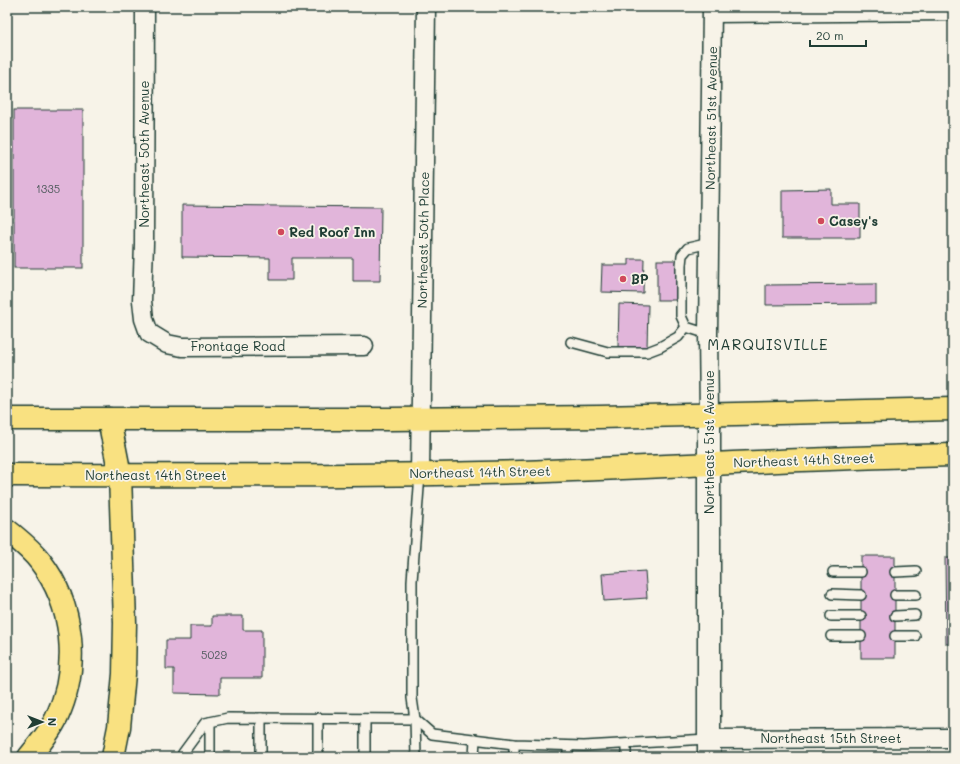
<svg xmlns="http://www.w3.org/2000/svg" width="960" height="764" font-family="Mali,sans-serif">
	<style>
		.building { fill: #e1b5da; stroke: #1f3d34 }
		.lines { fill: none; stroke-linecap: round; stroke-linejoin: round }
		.lane-casing { stroke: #1f3d34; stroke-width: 12 }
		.street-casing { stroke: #1f3d34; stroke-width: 21 }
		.secondary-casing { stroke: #1f3d34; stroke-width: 25 }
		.primary-casing { stroke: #1f3d34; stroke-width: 25 }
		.highway-casing { stroke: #1f3d34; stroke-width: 25 }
		.lane { stroke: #f7f3e8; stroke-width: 9 }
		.street { stroke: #f7f3e8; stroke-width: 18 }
		.secondary { stroke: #f7f3e8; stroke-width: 22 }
		.primary { stroke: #f9e181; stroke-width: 22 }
		.highway { stroke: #f9e181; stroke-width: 22 }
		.poi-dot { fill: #d1495b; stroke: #f7f3e8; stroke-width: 1.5 }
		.labels { text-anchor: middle; stroke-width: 3.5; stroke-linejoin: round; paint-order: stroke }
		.number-label { font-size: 11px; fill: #505b5e }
		.street-label { font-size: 13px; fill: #1f3d34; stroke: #f7f3e8 }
		.poi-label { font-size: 13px; font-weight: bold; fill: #1f3d34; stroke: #f7f3e8; text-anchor: start }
		.quarter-label { font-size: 15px; letter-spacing: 1px; fill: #1f3d34; stroke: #f7f3e8 }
	</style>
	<rect width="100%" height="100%" fill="#f7f3e8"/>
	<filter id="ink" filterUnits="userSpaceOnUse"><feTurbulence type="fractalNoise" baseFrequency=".025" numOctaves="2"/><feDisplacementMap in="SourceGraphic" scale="8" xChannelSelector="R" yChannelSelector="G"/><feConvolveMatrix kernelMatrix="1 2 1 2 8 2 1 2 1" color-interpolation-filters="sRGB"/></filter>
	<g filter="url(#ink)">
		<g class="building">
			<rect x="14" y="110" width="69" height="158"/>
			<polygon points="831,189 831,204 860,204 860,238 782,238 782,190"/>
			<polygon points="182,205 381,207 380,281 353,281 353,258 292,258 292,280 270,280 270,258 182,257"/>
			<polygon points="629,259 644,259 643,293 601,292 602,265 629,265"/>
			<rect x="657" y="260" width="21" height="40"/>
			<polygon points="876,284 876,304 766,305 766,285"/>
			<polygon points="619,304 648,305 647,348 618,347"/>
			<rect x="861" y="556" width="34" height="102"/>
			<polygon points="945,558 953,558 953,644 946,644"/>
			<polygon points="645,571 647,598 604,601 602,574"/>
			<polygon points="212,616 243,616 243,630 262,630 262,678 220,678 220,694 174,693 174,669 166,669 166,640 190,640 190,626 212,626"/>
		</g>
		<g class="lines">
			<g class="lane-casing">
				<g id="lane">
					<polyline points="708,334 686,327 681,316 681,265 682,255 688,248 710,243"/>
					<polyline points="571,342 608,352 647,352 660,347 678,337 686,327"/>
					<polyline points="420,474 412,581 412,698 415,719 432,734 514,744 584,746 708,739"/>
					<polyline points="833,572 861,572"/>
					<polyline points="895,572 916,571"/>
					<polyline points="832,594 861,595"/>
					<polyline points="895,595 916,595"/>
					<polyline points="831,616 861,616"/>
					<polyline points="895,616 915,615"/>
					<polyline points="831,636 861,636"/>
					<polyline points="895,636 915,636"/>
					<polyline points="261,718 261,757"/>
					<polyline points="318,718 318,757"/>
					<polyline points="365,719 365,757"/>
					<polyline points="210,722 210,757"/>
					<polyline points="514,744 514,757"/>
					<polyline points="568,746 568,757"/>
					<polyline points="182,757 183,753 205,723 228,718 415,719 416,757"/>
					<polyline points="474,757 475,739"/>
					<polyline points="626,757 626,744"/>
				</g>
			</g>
			<g class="street-casing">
				<g id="street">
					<polyline points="145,7 144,244 142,301 144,319 149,333 167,344 182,347 364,346"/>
					<polyline points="713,13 953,11"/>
					<polyline points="709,414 708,334 712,7"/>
					<polyline points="420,474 426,7"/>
					<polyline points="708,739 953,738"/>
				</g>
			</g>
			<g class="secondary-casing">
				<polyline id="secondary" points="709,757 709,414"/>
			</g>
			<g class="primary-casing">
				<g id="primary">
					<polyline points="7,419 391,419 599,417 953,409"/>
					<path d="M7 475C178 475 350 477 521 472 665 467 809 458 953 455"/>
				</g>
			</g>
			<g class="highway-casing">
				<g id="highway">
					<polyline points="109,419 120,475 125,623 124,674 119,727 113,757"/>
					<path d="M7 530C19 540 31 549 40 561 74 605 80 667 57 717 50 732 39 745 29 757"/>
				</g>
			</g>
			<use href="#lane" class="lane"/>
			<use href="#street" class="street"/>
			<use href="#secondary" class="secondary"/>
			<use href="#primary" class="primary"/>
			<use href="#highway" class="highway"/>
		</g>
	</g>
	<g class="poi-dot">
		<circle cx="821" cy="221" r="4"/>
		<circle cx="281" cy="232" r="4"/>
		<circle cx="623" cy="279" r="4"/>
	</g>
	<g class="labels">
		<g class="number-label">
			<text x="48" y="193">1335</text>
			<text x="214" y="659">5029</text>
		</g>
		<g class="street-label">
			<text transform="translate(711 118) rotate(-89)" y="5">Northeast 51st Avenue</text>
			<text transform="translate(144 154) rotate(-90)" y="5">Northeast 50th Avenue</text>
			<text transform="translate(423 240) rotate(-89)" y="5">Northeast 50th Place</text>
			<text x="238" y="351">Frontage Road</text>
			<text transform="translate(709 442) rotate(-90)" y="5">Northeast 51st Avenue</text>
			<text transform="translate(804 460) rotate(-2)" y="5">Northeast 14th Street</text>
			<text transform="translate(480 472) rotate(-1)" y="5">Northeast 14th Street</text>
			<text x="156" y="480">Northeast 14th Street</text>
			<text x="831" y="743">Northeast 15th Street</text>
		</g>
		<g class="poi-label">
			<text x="829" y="226">Casey's</text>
			<text x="289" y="237">Red Roof Inn</text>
			<text x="631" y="284">BP</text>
		</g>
		<g class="quarter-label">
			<text x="768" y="350">MARQUISVILLE</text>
		</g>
	</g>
	<rect width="960" height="764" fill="none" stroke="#f7f3e8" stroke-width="24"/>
	<rect x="12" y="12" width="936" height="740" fill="none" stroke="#1f3d34" stroke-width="1.5" filter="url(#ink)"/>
	<g transform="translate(42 722) rotate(90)" stroke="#f7f3e8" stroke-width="3" paint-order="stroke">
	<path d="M0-3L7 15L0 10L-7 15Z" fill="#1f3d34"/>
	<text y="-6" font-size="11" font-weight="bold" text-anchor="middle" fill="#1f3d34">N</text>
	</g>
	<path d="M810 40v6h56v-6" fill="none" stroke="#1f3d34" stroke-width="2"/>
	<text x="816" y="40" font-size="12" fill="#1f3d34" stroke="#f7f3e8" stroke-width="3" paint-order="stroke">20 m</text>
</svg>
